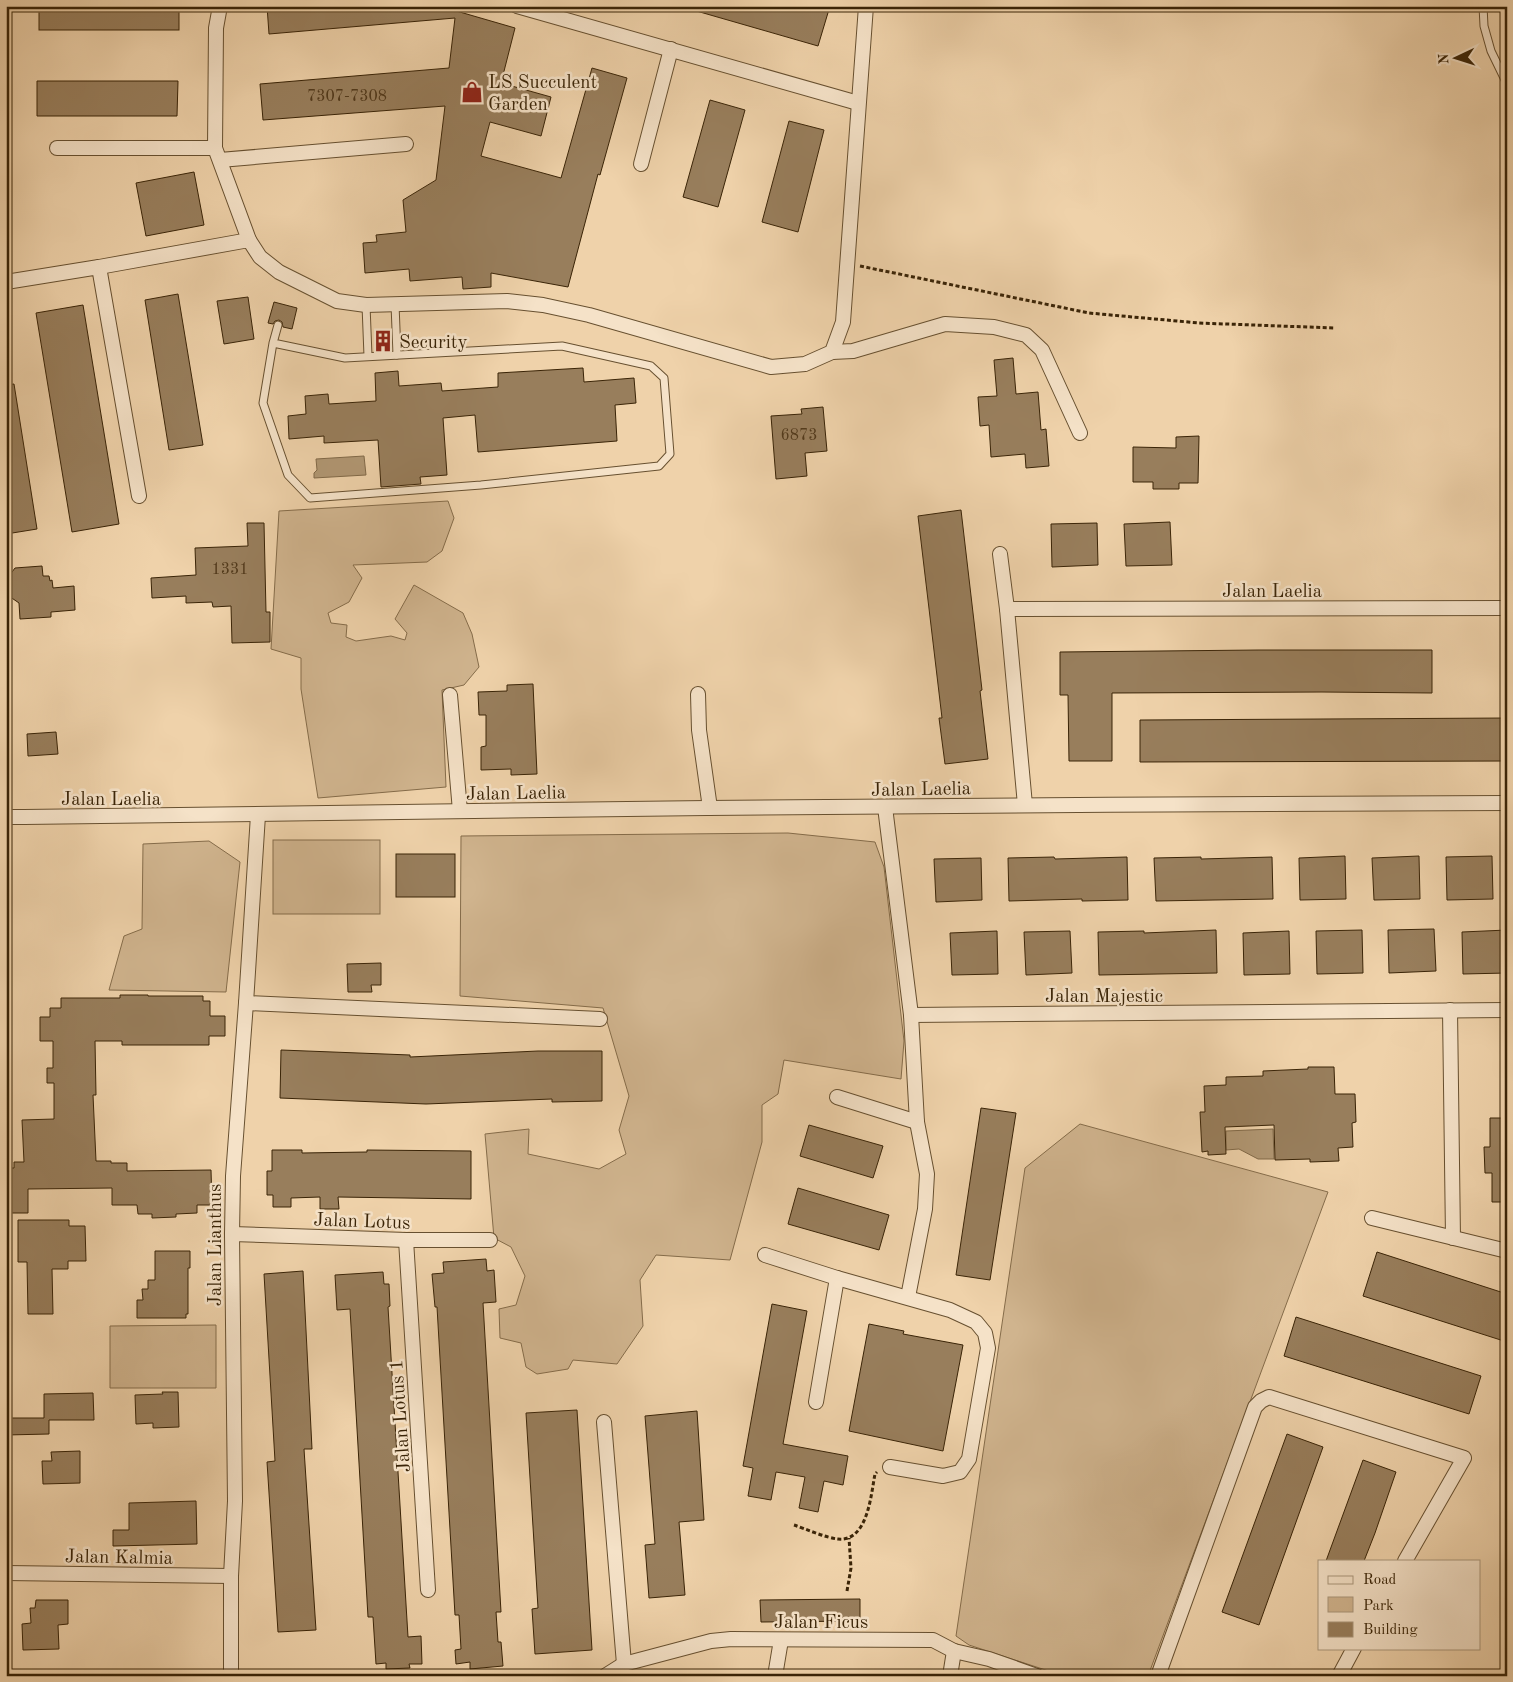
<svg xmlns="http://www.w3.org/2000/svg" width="1513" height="1682" font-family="'Old Standard TT',serif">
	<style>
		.green { fill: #d0b48e; stroke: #856c4a }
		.water { fill: #b19773; stroke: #816948 }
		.building { fill: #987e5c; stroke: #3a2407 }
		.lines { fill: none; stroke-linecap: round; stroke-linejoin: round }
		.lane-casing { stroke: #675030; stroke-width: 9 }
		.street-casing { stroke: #675030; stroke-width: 16 }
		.path { stroke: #3a2407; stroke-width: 3; stroke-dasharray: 4 2.5; stroke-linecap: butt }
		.lane { stroke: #f5e2c8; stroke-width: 7 }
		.street { stroke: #f5e2c8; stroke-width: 14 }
		.labels { text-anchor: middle; stroke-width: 5; stroke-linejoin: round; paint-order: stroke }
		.number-label { font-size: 16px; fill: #523a1c }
		.poi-label { font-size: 19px; fill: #3a2407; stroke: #f5e2c8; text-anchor: start }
		.street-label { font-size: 19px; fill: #3a2407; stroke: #f5e2c8 }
	</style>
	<rect width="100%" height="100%" fill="#efd2aa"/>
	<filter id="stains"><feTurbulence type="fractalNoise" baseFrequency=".004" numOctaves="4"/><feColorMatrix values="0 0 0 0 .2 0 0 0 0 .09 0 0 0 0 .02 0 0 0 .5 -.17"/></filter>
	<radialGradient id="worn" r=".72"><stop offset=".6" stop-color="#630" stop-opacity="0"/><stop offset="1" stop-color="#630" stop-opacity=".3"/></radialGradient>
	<g class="green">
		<polygon points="448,501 454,518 442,551 427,562 353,565 362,578 349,602 328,613 331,623 347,625 346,637 356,641 391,636 405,640 407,633 395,619 414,585 463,613 472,634 479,667 464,685 442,690 446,787 318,798 301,689 301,658 271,649 279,511"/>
		<polygon points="788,833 875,842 884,867 904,1041 901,1079 784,1060 778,1094 762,1105 762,1142 730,1260 656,1255 640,1280 643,1326 617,1364 573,1360 568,1369 537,1374 526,1367 521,1343 500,1338 499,1309 516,1305 525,1276 511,1247 494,1238 485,1134 529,1129 528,1154 599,1169 626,1154 619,1130 629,1096 603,1008 460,996 461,836"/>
		<rect x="273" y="840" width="107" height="74"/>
		<polygon points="209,841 240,862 226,992 109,990 124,936 142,929 143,844"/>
		<polygon points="1080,1124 1328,1192 1148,1676 1064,1676 969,1645 956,1636 1025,1168"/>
		<polygon points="216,1325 216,1388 110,1388 110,1326"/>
	</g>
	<g class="water">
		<polygon points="364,456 366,475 314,478 314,473 317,470 316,459"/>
		<polygon points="1273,1129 1274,1159 1258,1159 1239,1149 1226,1150 1226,1131"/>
	</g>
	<g class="building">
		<rect x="39" y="6" width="140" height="24"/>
		<polygon points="267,6 445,6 446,8 515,28 501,83 551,97 541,136 490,122 481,156 561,178 592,68 627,78 600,175 598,174 568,287 491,273 491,287 463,289 462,277 410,281 409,269 365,273 363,243 377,242 376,235 406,232 403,200 436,180 445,106 263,120 260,84 449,68 455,18 269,34"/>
		<polygon points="693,6 830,6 818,46 693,10"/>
		<polygon points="37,81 178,81 177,116 37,116"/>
		<polygon points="710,100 745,110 718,207 683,197"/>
		<polygon points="789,121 824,130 798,232 762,222"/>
		<polygon points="194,172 204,225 146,236 136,183"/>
		<polygon points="178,294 203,445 169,450 145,300"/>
		<polygon points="248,297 254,339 224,344 217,301"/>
		<polygon points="274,302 297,308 292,329 283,327 282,322 279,320 275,321 273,324 268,323"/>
		<polygon points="83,305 119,524 72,532 36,313"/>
		<polygon points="1013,358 1016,394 1038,392 1041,430 1046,429 1049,466 1026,468 1025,454 991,457 989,425 980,426 978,397 997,396 994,360"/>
		<polygon points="583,368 584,382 634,378 636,403 615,405 617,441 478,452 475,415 443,418 447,475 420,477 421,484 381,487 378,440 324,443 324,436 289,439 288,416 306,414 305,396 328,394 329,404 376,401 375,373 398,371 399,386 441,383 442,391 498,387 498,373"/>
		<polygon points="14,384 37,529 6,534 6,385"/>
		<polygon points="823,407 827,451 805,453 807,476 776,479 771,416 802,414 801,409"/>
		<polygon points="1199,436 1198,483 1179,483 1179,489 1153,489 1153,482 1133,482 1133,447 1176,448 1176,437"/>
		<polygon points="961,510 982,690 980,691 988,759 945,764 939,718 942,718 918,516"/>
		<polygon points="1170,522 1172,565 1126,566 1124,524"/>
		<polygon points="247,523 264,523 266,612 270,612 270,642 232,643 231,606 213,607 212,602 186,603 186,596 152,598 151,578 196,575 195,548 248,546"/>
		<polygon points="1097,523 1098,565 1052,567 1051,524"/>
		<polygon points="42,566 43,576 49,576 50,581 52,580 53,588 74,586 75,610 51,612 51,617 20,619 19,603 6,594 6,580 15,568"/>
		<polygon points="1258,650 1432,650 1432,693 1322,692 1112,693 1112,761 1069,761 1068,695 1060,695 1060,652"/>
		<polygon points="533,684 537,774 511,775 511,769 481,770 481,747 486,746 486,715 479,715 478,692 507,691 507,685"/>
		<polygon points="1507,718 1507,761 1140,762 1140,720"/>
		<polygon points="56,732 58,754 28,756 27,734"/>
		<rect x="396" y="854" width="59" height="43"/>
		<polygon points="1345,856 1346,899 1300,900 1299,858"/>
		<polygon points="1419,856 1420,899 1374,900 1372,858"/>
		<polygon points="1492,856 1493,899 1447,900 1446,857"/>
		<polygon points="1054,857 1055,859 1127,857 1128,900 1082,901 1082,899 1009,901 1008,858"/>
		<polygon points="1201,857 1201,859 1272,857 1273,899 1156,901 1154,858"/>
		<polygon points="981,858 982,900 936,902 934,859"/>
		<polygon points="1434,929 1436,971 1389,973 1388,930"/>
		<polygon points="1216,930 1217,973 1099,975 1098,932 1144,931 1144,933"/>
		<polygon points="1362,930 1363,973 1317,974 1316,931"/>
		<polygon points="1507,930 1507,973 1463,974 1462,932"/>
		<polygon points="997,931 998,974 952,975 950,933"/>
		<polygon points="1070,931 1072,973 1026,975 1024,932"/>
		<polygon points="1289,931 1290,974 1244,975 1243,933"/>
		<polygon points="381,963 381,985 371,985 372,992 348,992 347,964"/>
		<polygon points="120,995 148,995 148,996 203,996 203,1001 210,1001 210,1016 225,1016 225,1036 209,1036 209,1045 122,1045 122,1041 95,1041 96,1095 93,1095 96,1161 111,1161 111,1163 127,1163 127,1171 211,1170 212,1205 197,1205 197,1213 176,1214 176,1217 152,1218 152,1214 138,1214 137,1205 112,1205 112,1188 28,1189 28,1213 6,1213 6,1168 14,1168 14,1162 24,1162 22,1120 54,1119 54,1083 47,1083 47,1068 53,1068 53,1041 40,1041 40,1017 50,1017 50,1008 61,1008 61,998 120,998"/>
		<polygon points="281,1050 410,1055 410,1057 538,1051 602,1051 602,1101 552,1102 552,1099 426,1104 280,1098"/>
		<polygon points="1308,1067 1334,1067 1335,1094 1355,1094 1356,1122 1352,1123 1353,1147 1338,1148 1339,1161 1310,1162 1310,1159 1275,1160 1274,1125 1225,1127 1226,1154 1208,1155 1208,1151 1202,1152 1200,1112 1205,1112 1204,1086 1226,1085 1226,1077 1263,1076 1263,1071 1308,1069"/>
		<polygon points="981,1108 1016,1113 990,1280 956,1275"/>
		<polygon points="1490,1118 1507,1118 1507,1202 1492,1202 1492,1173 1485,1173 1484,1147 1490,1147"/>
		<polygon points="809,1125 883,1146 873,1178 800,1156"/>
		<polygon points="272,1150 302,1150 302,1153 367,1152 367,1150 471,1151 471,1199 338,1197 339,1209 320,1209 320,1197 291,1198 291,1207 273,1207 273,1195 267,1195 267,1171 272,1171"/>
		<polygon points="798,1188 889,1215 879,1250 788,1224"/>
		<polygon points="18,1220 69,1220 69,1226 85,1226 86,1261 68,1261 68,1269 52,1269 53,1314 28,1314 27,1262 18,1262"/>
		<polygon points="155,1251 190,1251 190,1268 188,1268 188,1314 186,1314 186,1318 137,1318 137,1300 143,1300 142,1289 148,1289 148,1280 155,1280"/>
		<polygon points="1377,1252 1507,1294 1507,1342 1363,1296"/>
		<polygon points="486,1259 487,1271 494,1270 496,1302 483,1303 501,1612 496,1612 498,1642 501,1642 503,1666 470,1669 470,1662 456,1664 455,1650 461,1649 459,1615 455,1615 437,1307 435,1307 432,1274 444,1273 443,1262"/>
		<polygon points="303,1271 312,1449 304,1449 316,1630 278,1632 267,1462 275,1461 264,1274"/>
		<polygon points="383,1272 384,1284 389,1284 390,1306 388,1307 408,1637 421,1636 422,1664 409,1664 410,1668 386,1669 386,1663 376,1664 373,1617 368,1617 350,1309 337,1310 335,1275"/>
		<polygon points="772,1304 807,1311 783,1444 848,1456 843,1485 824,1481 818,1512 799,1508 805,1477 776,1472 771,1500 748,1496 753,1468 743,1466"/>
		<polygon points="1296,1317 1481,1376 1469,1414 1284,1356"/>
		<polygon points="869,1324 904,1331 903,1334 963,1345 943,1451 849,1431"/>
		<polygon points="162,1392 178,1392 179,1427 153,1428 153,1423 136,1424 135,1395 163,1394"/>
		<polygon points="93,1393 94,1420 49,1420 49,1434 6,1435 6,1418 44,1418 44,1394"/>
		<polygon points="577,1410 592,1650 535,1654 532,1609 538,1608 526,1413"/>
		<polygon points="697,1411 704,1520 679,1522 685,1595 649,1598 645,1545 655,1544 645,1416"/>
		<polygon points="1287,1434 1323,1447 1259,1625 1222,1612"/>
		<polygon points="80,1451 80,1483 43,1484 42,1461 52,1461 51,1452"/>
		<polygon points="1363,1460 1396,1472 1375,1533 1364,1561 1326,1561"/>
		<polygon points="196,1501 197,1544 113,1546 113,1530 129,1530 129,1503"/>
		<polygon points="860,1599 860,1621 761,1622 760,1600"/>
		<polygon points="36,1600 68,1600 68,1624 58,1625 59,1649 23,1650 22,1624 31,1623 30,1608 35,1608"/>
	</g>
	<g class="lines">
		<g class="lane-casing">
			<g id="lane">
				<polyline points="1483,6 1484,26 1491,51 1507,84"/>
				<polyline points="395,304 397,355"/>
				<polyline points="366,305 368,356"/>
				<polyline points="273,343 345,358 562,346 651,366 664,378 670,454 659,466 481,485 310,498 288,475 263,403 273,343 278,325"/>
			</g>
		</g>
		<g class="street-casing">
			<g id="street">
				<polyline points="220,6 216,28 215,148 249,240"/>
				<polyline points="517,6 858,103"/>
				<polyline points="57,148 215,148"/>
				<polyline points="220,160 406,144"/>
				<polyline points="641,164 671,49"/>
				<polyline points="99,267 249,240 260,257 279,272 337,301 366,305 507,301 543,305 589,315 771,367 805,364 832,352 843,322 866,6"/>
				<polyline points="6,282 99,267 139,496"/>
				<polyline points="832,352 853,351 945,324 994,327 1026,335 1042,350 1080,433"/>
				<polyline points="1000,554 1007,609 1025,805"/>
				<polyline points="1007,609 1507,608"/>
				<polyline points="698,694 699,730 710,808"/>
				<polyline points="450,695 460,811"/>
				<polyline points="885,807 911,1015 1507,1010"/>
				<path d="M6 817C240 816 474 810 707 808 974 805 1240 804 1507 803"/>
				<polyline points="246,1003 600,1019"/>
				<polyline points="1450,1010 1453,1238"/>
				<polyline points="837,1097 917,1122"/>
				<polyline points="1372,1218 1507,1251"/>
				<polyline points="232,1234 406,1240 490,1240"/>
				<polyline points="406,1240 428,1590"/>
				<polyline points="765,1255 837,1278 950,1310 976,1322 985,1333 988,1348 969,1459 960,1472 943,1476 890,1467"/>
				<polyline points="908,1297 925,1209 927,1174 917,1122 911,1015"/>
				<polyline points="816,1402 837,1278"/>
				<polyline points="604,1422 624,1664"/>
				<polyline points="6,1573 231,1576"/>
				<polyline points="230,1676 231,1670 231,1576 235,1501 232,1234 233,1176 246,1003 258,815"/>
				<polyline points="605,1676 624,1664 711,1641 731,1639 933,1640 954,1651 989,1659 1037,1676"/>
				<polyline points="775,1676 781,1640"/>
				<polyline points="950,1676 954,1651"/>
				<polyline points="1158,1676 1255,1407 1261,1401 1269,1397 1464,1458 1405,1561"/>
				<polyline points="1339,1676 1354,1648"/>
			</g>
		</g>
		<g class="path">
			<polyline points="860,266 1089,313 1199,323 1334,328"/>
			<path d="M794 1525C806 1529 826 1538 838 1539 868 1542 871 1494 875 1474L877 1472"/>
			<polyline points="847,1591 851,1568 849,1538"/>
		</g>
		<use href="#lane" class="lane"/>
		<use href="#street" class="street"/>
	</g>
	<defs>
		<g id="shop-bare" transform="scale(1.725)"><path d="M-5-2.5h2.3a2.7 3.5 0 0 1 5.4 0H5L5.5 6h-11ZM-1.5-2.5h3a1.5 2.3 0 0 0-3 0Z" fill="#8f2418" stroke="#f5e2c8" stroke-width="2.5" paint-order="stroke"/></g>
		<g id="building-bare" transform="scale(1.725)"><path d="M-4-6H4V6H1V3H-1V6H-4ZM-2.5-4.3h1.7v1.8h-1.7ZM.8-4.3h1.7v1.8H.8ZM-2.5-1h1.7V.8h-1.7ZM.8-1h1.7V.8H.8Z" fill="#8f2418" stroke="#f5e2c8" stroke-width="2.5" paint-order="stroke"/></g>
	</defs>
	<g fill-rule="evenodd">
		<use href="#shop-bare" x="472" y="92"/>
		<use href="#building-bare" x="383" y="341"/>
	</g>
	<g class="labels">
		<g class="number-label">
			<text x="347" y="101">7307-7308</text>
			<text x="799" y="440">6873</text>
			<text x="230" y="574">1331</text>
		</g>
		<g class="poi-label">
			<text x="488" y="88">LS Succulent<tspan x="488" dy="22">Garden</tspan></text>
			<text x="399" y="348">Security</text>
		</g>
		<g class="street-label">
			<text x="1272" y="597">Jalan Laelia</text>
			<text transform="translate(921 788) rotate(-1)" y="7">Jalan Laelia</text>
			<text transform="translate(516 792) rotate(-1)" y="7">Jalan Laelia</text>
			<text x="111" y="805">Jalan Laelia</text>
			<text x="1104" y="1002">Jalan Majestic</text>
			<text transform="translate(362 1220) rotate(2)" y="7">Jalan Lotus</text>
			<text transform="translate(214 1245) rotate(-90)" y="7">Jalan Lianthus</text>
			<text transform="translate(399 1416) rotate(-94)" y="7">Jalan Lotus 1</text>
			<text transform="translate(119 1556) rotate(1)" y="7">Jalan Kalmia</text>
			<text x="821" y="1628">Jalan Ficus</text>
		</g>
	</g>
	<rect width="1513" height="1682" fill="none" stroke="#efd2aa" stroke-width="25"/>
	<rect x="8" y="8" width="1498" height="1667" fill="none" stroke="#3a2407" stroke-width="2.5"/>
	<rect x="12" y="12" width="1488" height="1657" fill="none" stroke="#3a2407"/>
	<rect x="1318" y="1560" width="162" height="90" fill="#f5e2c8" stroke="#aa967b"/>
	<rect x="1328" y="1576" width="25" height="8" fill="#f5e2c8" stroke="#aa967b"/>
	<text x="1363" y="1584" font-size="15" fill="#3a2407">Road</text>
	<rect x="1328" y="1597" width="25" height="15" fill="#d0b48e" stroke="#aa967b"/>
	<text x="1363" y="1610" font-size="15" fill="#3a2407">Park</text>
	<rect x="1328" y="1622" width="25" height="15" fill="#987e5c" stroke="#aa967b"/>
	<text x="1363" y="1634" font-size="15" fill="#3a2407">Building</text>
	<g transform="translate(1456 58) rotate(266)" stroke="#f5e2c8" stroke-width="4" paint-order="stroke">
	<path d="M0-4L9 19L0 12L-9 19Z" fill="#3a2407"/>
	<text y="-8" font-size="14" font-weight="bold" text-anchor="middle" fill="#3a2407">N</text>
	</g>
	<rect width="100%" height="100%" filter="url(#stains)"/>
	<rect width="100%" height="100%" fill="url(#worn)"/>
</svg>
